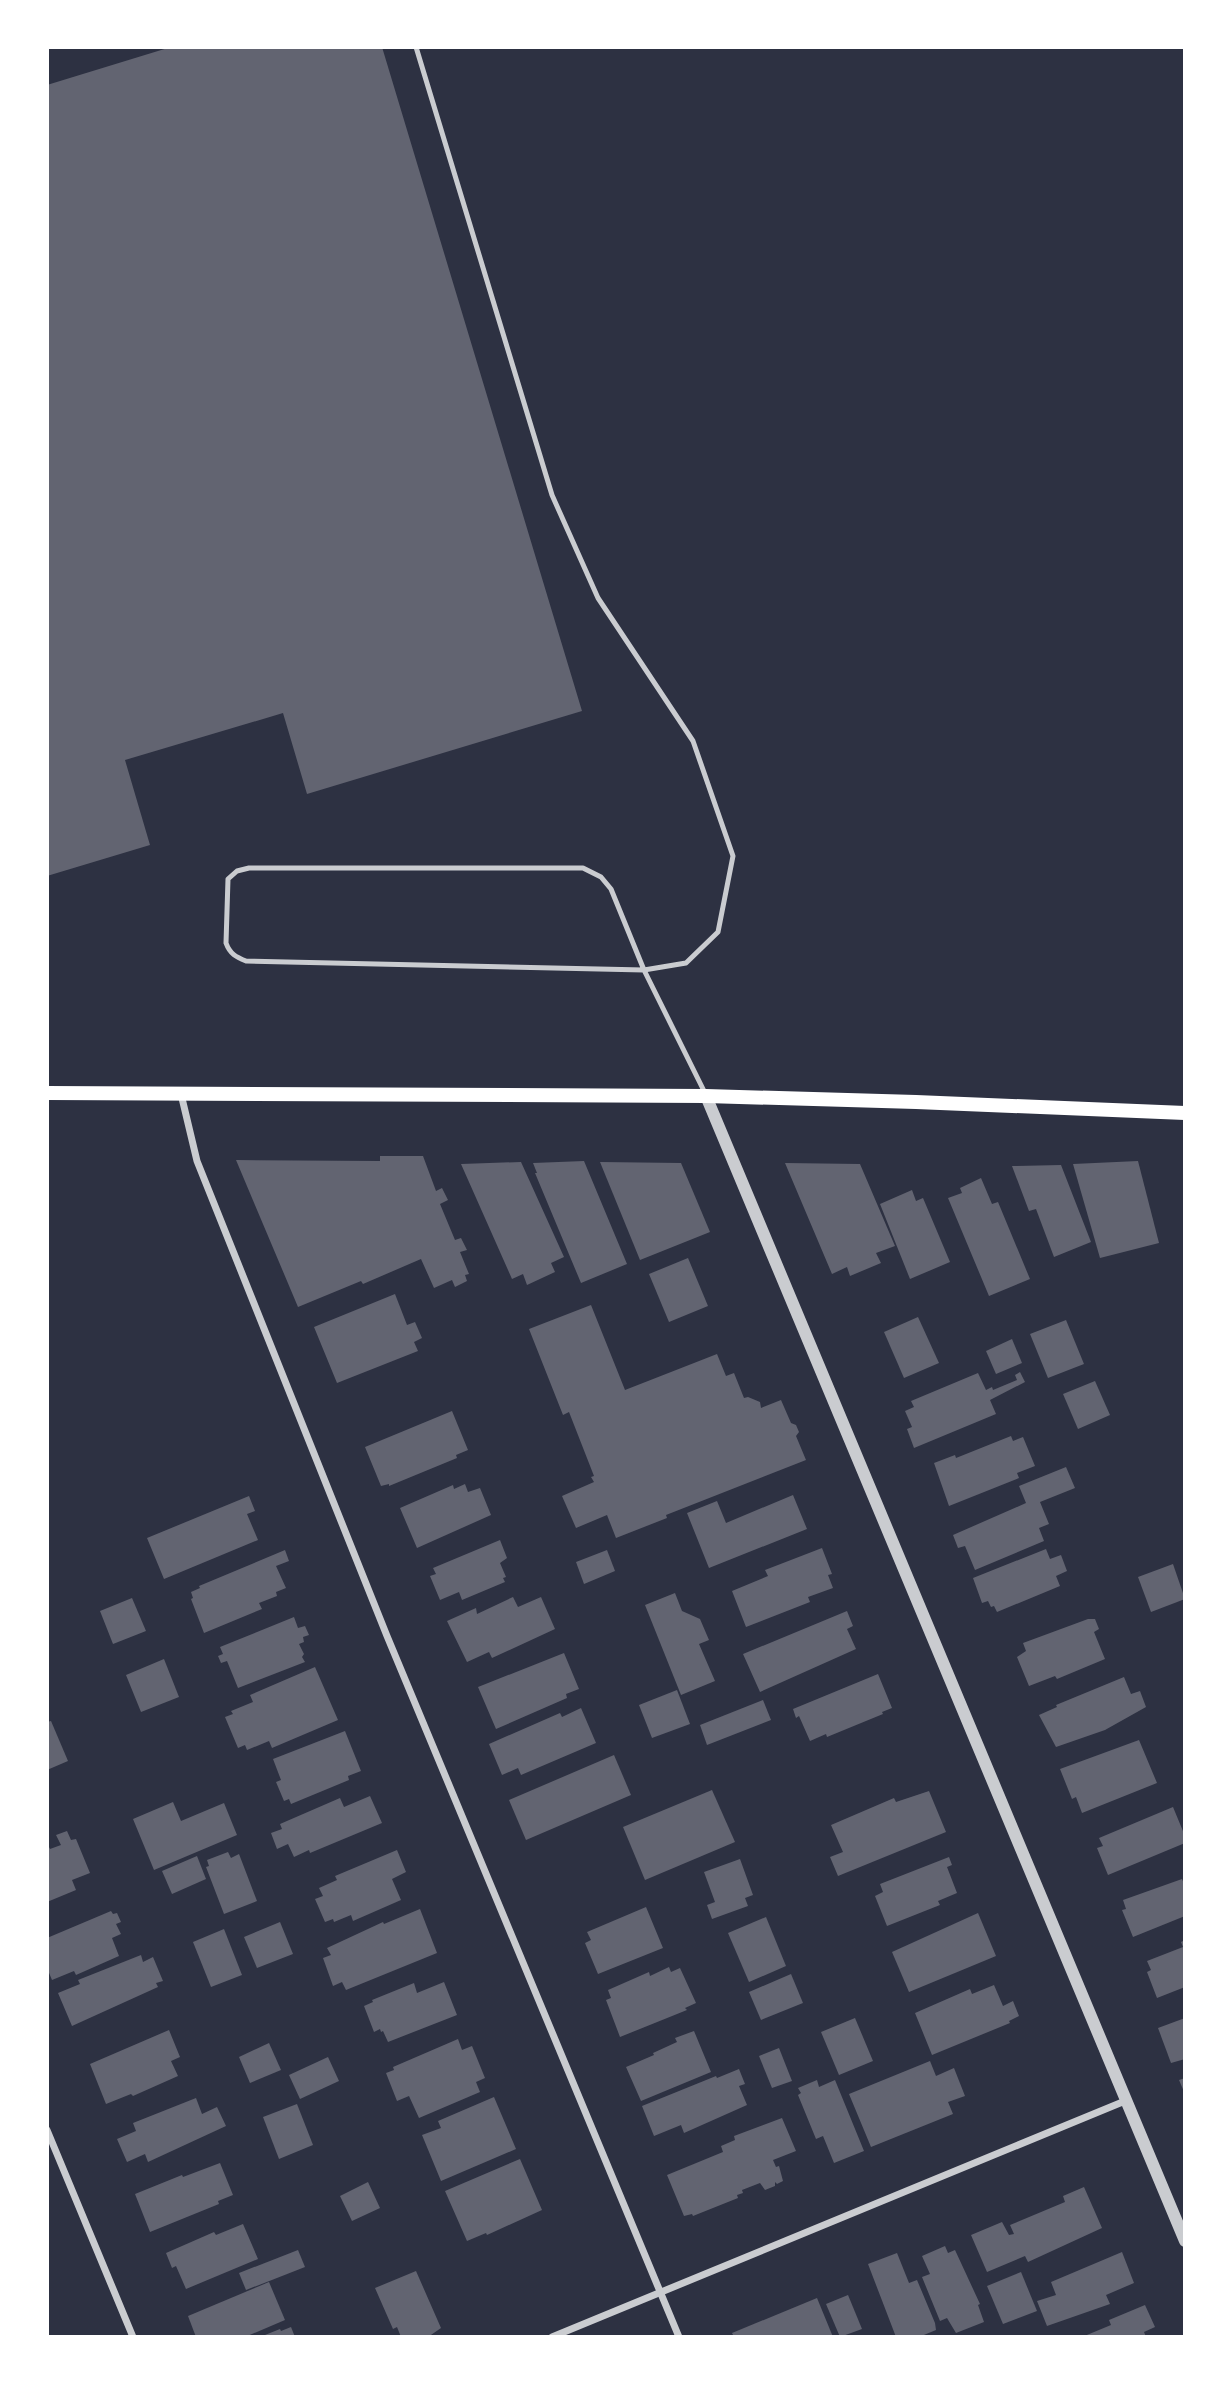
<svg xmlns="http://www.w3.org/2000/svg" width="1232" height="2384" font-family="Poppins,sans-serif">
	<style>
		.building { fill: #626471 }
		.lines { fill: none; stroke-linecap: round; stroke-linejoin: round }
		.service { stroke: #caccd0; stroke-width: 5 }
		.minor { stroke: #caccd0; stroke-width: 7 }
		.tertiary { stroke: #caccd0; stroke-width: 12 }
		.secondary { stroke: #fff; stroke-width: 14 }
	</style>
	<rect width="100%" height="100%" fill="#2d3142"/>
	<g class="building">
		<polygon points="171,47 382,47 582,711 307,794 283,713 125,760 150,845 47,876 47,85"/>
		<polygon points="380,1156 423,1156 436,1191 442,1188 448,1200 440,1204 455,1240 461,1238 467,1250 460,1252 469,1274 465,1275 467,1281 455,1287 452,1280 434,1288 421,1259 363,1284 361,1281 298,1307 236,1160 380,1161"/>
		<polygon points="584,1161 627,1264 581,1283 535,1173 537,1173 533,1163"/>
		<polygon points="1138,1161 1159,1243 1100,1258 1073,1164"/>
		<polygon points="521,1162 564,1257 551,1263 555,1272 527,1285 523,1274 512,1279 461,1164"/>
		<polygon points="600,1162 681,1163 710,1232 640,1260"/>
		<polygon points="785,1163 860,1164 895,1246 876,1253 881,1263 850,1276 847,1267 832,1274"/>
		<polygon points="1061,1165 1091,1242 1054,1257 1036,1209 1029,1211 1012,1166"/>
		<polygon points="981,1178 992,1204 998,1202 1030,1279 989,1296 948,1198 962,1193 960,1188"/>
		<polygon points="912,1190 916,1201 923,1198 950,1262 910,1279 880,1204"/>
		<polygon points="688,1258 708,1306 669,1322 649,1274"/>
		<polygon points="395,1294 407,1325 415,1322 422,1338 414,1342 418,1351 337,1383 314,1327"/>
		<polygon points="591,1305 625,1390 717,1354 726,1376 734,1373 744,1398 748,1397 760,1402 761,1408 781,1400 791,1423 796,1425 799,1432 796,1436 806,1460 666,1515 667,1518 616,1538 607,1515 576,1528 562,1496 594,1482 591,1477 594,1476 569,1412 563,1415 529,1329"/>
		<polygon points="918,1317 939,1363 904,1378 884,1332"/>
		<polygon points="1066,1320 1084,1364 1048,1378 1030,1334"/>
		<polygon points="1012,1339 1022,1363 996,1374 986,1351"/>
		<polygon points="1020,1372 1025,1382 990,1400 996,1414 914,1448 907,1429 912,1427 905,1411 914,1407 911,1401 978,1373 986,1390 992,1387 993,1390 1017,1380 1015,1375"/>
		<polygon points="1095,1381 1110,1415 1078,1429 1063,1394"/>
		<polygon points="452,1411 468,1450 456,1455 457,1458 389,1486 389,1484 381,1486 365,1447"/>
		<polygon points="1011,1436 1013,1441 1023,1437 1035,1466 1017,1473 1019,1478 949,1506 934,1463 955,1455 956,1458"/>
		<polygon points="1066,1467 1075,1488 1040,1502 1049,1524 1039,1528 1044,1541 975,1570 965,1546 958,1548 953,1535 1026,1503 1019,1486"/>
		<polygon points="465,1484 468,1492 480,1488 491,1515 417,1548 400,1508 453,1485 454,1489"/>
		<polygon points="793,1495 807,1529 709,1568 687,1513 717,1501 726,1523"/>
		<polygon points="249,1496 255,1511 247,1514 258,1540 164,1579 147,1538"/>
		<polygon points="500,1540 507,1558 500,1563 506,1577 503,1578 505,1582 462,1600 459,1592 440,1600 430,1576 436,1574 433,1568"/>
		<polygon points="822,1548 832,1574 828,1575 833,1588 808,1597 810,1602 746,1627 732,1591 768,1576 765,1570"/>
		<polygon points="1046,1549 1050,1559 1061,1555 1067,1571 1056,1576 1060,1586 997,1612 994,1606 991,1607 988,1601 982,1603 973,1578"/>
		<polygon points="285,1550 289,1561 276,1566 286,1588 276,1592 277,1596 259,1603 262,1609 204,1633 191,1599 193,1598 191,1592 200,1588 199,1586"/>
		<polygon points="607,1550 615,1571 584,1584 576,1562"/>
		<polygon points="1173,1564 1185,1599 1151,1612 1138,1577"/>
		<polygon points="675,1593 682,1611 700,1619 709,1640 699,1644 715,1681 681,1695 645,1605"/>
		<polygon points="513,1597 518,1607 541,1597 555,1629 492,1658 489,1652 467,1662 447,1621 476,1608 477,1614"/>
		<polygon points="132,1598 146,1631 113,1644 100,1611"/>
		<polygon points="847,1611 853,1626 847,1629 856,1649 760,1692 743,1654"/>
		<polygon points="294,1617 298,1628 305,1626 309,1635 303,1637 304,1642 299,1644 304,1654 302,1657 305,1662 238,1688 227,1661 221,1663 218,1656 223,1654 220,1647"/>
		<polygon points="1088,1619 1095,1619 1099,1629 1094,1632 1105,1659 1057,1679 1055,1676 1029,1686 1017,1657 1026,1651 1023,1643"/>
		<polygon points="564,1653 579,1689 566,1694 567,1698 496,1729 478,1687"/>
		<polygon points="164,1659 179,1697 141,1712 126,1675"/>
		<polygon points="315,1667 338,1720 272,1748 269,1741 247,1750 245,1745 238,1748 225,1717 233,1714 231,1711 253,1702 250,1695"/>
		<polygon points="878,1674 892,1708 882,1712 883,1714 827,1737 826,1734 810,1741 799,1716 796,1718 793,1709"/>
		<polygon points="1124,1677 1131,1694 1140,1691 1146,1707 1105,1730 1056,1747 1039,1715 1057,1707 1056,1705"/>
		<polygon points="677,1690 690,1724 652,1738 639,1705"/>
		<polygon points="763,1700 771,1720 707,1745 700,1725"/>
		<polygon points="581,1708 596,1743 521,1775 518,1768 502,1775 489,1744 560,1713 562,1717"/>
		<polygon points="51,1721 68,1761 47,1770 47,1722"/>
		<polygon points="345,1731 361,1771 348,1776 349,1780 291,1804 289,1799 284,1801 276,1782 281,1780 273,1759"/>
		<polygon points="1139,1740 1157,1783 1082,1813 1076,1797 1072,1799 1060,1769"/>
		<polygon points="614,1755 631,1795 526,1840 509,1800"/>
		<polygon points="712,1790 735,1842 645,1880 623,1827"/>
		<polygon points="929,1791 946,1832 838,1876 830,1857 843,1852 831,1825 894,1798 896,1802"/>
		<polygon points="370,1796 382,1823 310,1853 309,1850 294,1857 288,1844 277,1849 271,1833 282,1829 280,1824 340,1798 344,1807"/>
		<polygon points="173,1802 181,1821 224,1803 237,1835 154,1870 133,1819"/>
		<polygon points="1173,1807 1185,1836 1185,1843 1108,1875 1097,1848 1103,1846 1099,1838"/>
		<polygon points="67,1831 71,1840 76,1839 90,1873 72,1880 76,1890 47,1902 47,1843 50,1849 61,1845 56,1835"/>
		<polygon points="397,1850 406,1872 392,1879 401,1900 353,1921 351,1915 334,1922 333,1919 325,1922 315,1899 323,1896 319,1888 337,1880 335,1876"/>
		<polygon points="228,1852 231,1858 239,1854 257,1901 224,1914 206,1867 209,1866 207,1860"/>
		<polygon points="197,1856 206,1879 172,1894 162,1871"/>
		<polygon points="949,1857 952,1865 947,1867 957,1893 938,1901 940,1905 887,1926 875,1896 883,1892 880,1884"/>
		<polygon points="740,1859 753,1895 745,1898 748,1906 712,1919 707,1905 715,1902 704,1872"/>
		<polygon points="1182,1879 1185,1886 1185,1916 1133,1937 1122,1910 1126,1909 1123,1900"/>
		<polygon points="646,1907 663,1948 598,1974 585,1943 591,1940 587,1932"/>
		<polygon points="420,1909 437,1953 346,1990 342,1982 333,1986 323,1958 331,1955 327,1948 383,1922 384,1924"/>
		<polygon points="111,1911 113,1914 117,1913 121,1922 116,1924 121,1934 112,1938 119,1956 76,1975 74,1971 52,1980 47,1968 47,1938"/>
		<polygon points="978,1913 996,1956 909,1992 892,1952"/>
		<polygon points="766,1917 786,1966 749,1982 728,1933"/>
		<polygon points="280,1922 293,1954 257,1968 244,1937"/>
		<polygon points="224,1929 242,1975 211,1987 193,1942"/>
		<polygon points="1185,1940 1185,1987 1157,1998 1147,1972 1151,1970 1147,1961 1183,1947 1181,1942"/>
		<polygon points="141,1955 143,1962 153,1957 163,1981 156,1983 158,1987 72,2026 58,1993 80,1984 78,1980"/>
		<polygon points="669,1967 671,1972 680,1968 696,2003 685,2008 687,2010 620,2037 606,2000 611,1998 608,1990 649,1972 650,1976"/>
		<polygon points="791,1974 803,2003 761,2020 749,1992"/>
		<polygon points="444,1982 457,2015 388,2042 383,2031 381,2032 380,2029 374,2032 364,2006 373,2002 372,2000 414,1983 417,1993"/>
		<polygon points="994,1985 1003,2006 1013,2001 1019,2016 1009,2021 1010,2023 932,2055 915,2013 970,1989 972,1994"/>
		<polygon points="855,2018 873,2061 839,2075 821,2032"/>
		<polygon points="1185,2018 1185,2059 1171,2063 1158,2028"/>
		<polygon points="169,2030 180,2057 171,2061 178,2076 133,2096 131,2094 106,2104 90,2064"/>
		<polygon points="694,2031 711,2072 641,2101 626,2067 654,2055 653,2053 677,2042 675,2038"/>
		<polygon points="458,2039 462,2050 472,2046 485,2078 476,2082 480,2092 419,2118 409,2096 397,2101 386,2073 394,2070 393,2067"/>
		<polygon points="269,2043 281,2070 250,2083 239,2057"/>
		<polygon points="779,2048 792,2081 772,2088 759,2056"/>
		<polygon points="328,2057 339,2081 300,2099 289,2075"/>
		<polygon points="930,2061 936,2076 954,2068 965,2096 948,2102 953,2114 871,2147 849,2094"/>
		<polygon points="739,2069 745,2084 739,2086 747,2105 684,2133 681,2125 654,2136 642,2106 716,2076 717,2078"/>
		<polygon points="1185,2078 1185,2094 1179,2080"/>
		<polygon points="817,2080 819,2087 835,2080 864,2151 834,2163 823,2136 816,2139 798,2095 801,2093 798,2088"/>
		<polygon points="494,2097 516,2149 441,2181 422,2135 441,2128 438,2121"/>
		<polygon points="196,2098 202,2114 217,2107 226,2126 148,2162 145,2154 127,2162 117,2139 136,2131 133,2123"/>
		<polygon points="297,2104 313,2145 279,2159 263,2117"/>
		<polygon points="782,2118 796,2151 773,2160 776,2167 779,2166 783,2181 777,2184 775,2182 775,2186 765,2190 760,2183 742,2190 743,2193 737,2195 738,2198 693,2216 692,2214 684,2216 667,2175 723,2152 721,2146 735,2140 734,2136"/>
		<polygon points="520,2159 542,2210 487,2235 486,2233 467,2241 445,2191"/>
		<polygon points="220,2163 233,2195 218,2201 219,2204 150,2232 135,2194 182,2175 183,2177"/>
		<polygon points="368,2182 380,2208 352,2221 340,2196"/>
		<polygon points="1084,2187 1102,2228 1028,2262 1025,2256 987,2272 971,2235 1002,2222 1009,2235 1014,2234 1010,2225 1065,2202 1063,2196"/>
		<polygon points="243,2224 258,2259 186,2289 176,2266 172,2268 166,2253 214,2232 216,2235"/>
		<polygon points="945,2246 948,2253 955,2250 980,2304 978,2305 984,2322 956,2333 947,2318 940,2321 922,2277 930,2274 922,2256"/>
		<polygon points="298,2250 305,2267 246,2290 239,2273"/>
		<polygon points="1122,2252 1134,2283 1106,2295 1110,2304 1047,2326 1037,2301 1056,2295 1051,2282"/>
		<polygon points="897,2253 909,2283 917,2280 935,2323 936,2330 919,2337 908,2337 907,2335 896,2337 868,2264"/>
		<polygon points="416,2271 441,2328 428,2337 401,2337 397,2327 393,2329 375,2288"/>
		<polygon points="1021,2272 1037,2311 1003,2324 987,2286"/>
		<polygon points="269,2282 285,2320 245,2337 196,2337 188,2316"/>
		<polygon points="848,2295 862,2329 840,2337 826,2304"/>
		<polygon points="817,2298 833,2337 734,2337 732,2333"/>
		<polygon points="1145,2305 1155,2327 1144,2332 1146,2337 1082,2337 1111,2325 1109,2320"/>
		<polygon points="291,2327 295,2337 260,2337 280,2329 281,2331"/>
	</g>
	<g class="lines">
		<path class="service" d="M416 47 552 495 598 598 693 741 733 856 718 932 686 963 644 970 246 961C236 957 230 954 226 943L228 879 237 871 249 868H583L601 877 611 889 644 970 705 1093"/>
		<g class="minor">
			<polyline points="181,1094 197,1161 387,1636 679,2337"/>
			<polyline points="47,2130 133,2337"/>
			<polyline points="552,2337 1125,2101"/>
		</g>
		<polyline class="tertiary" points="706,1096 1185,2241"/>
		<polyline class="secondary" points="47,1093 706,1096 916,1102 1185,1113"/>
	</g>
	<rect width="1232" height="2384" fill="none" stroke="#ffffff" stroke-width="98"/>
</svg>
